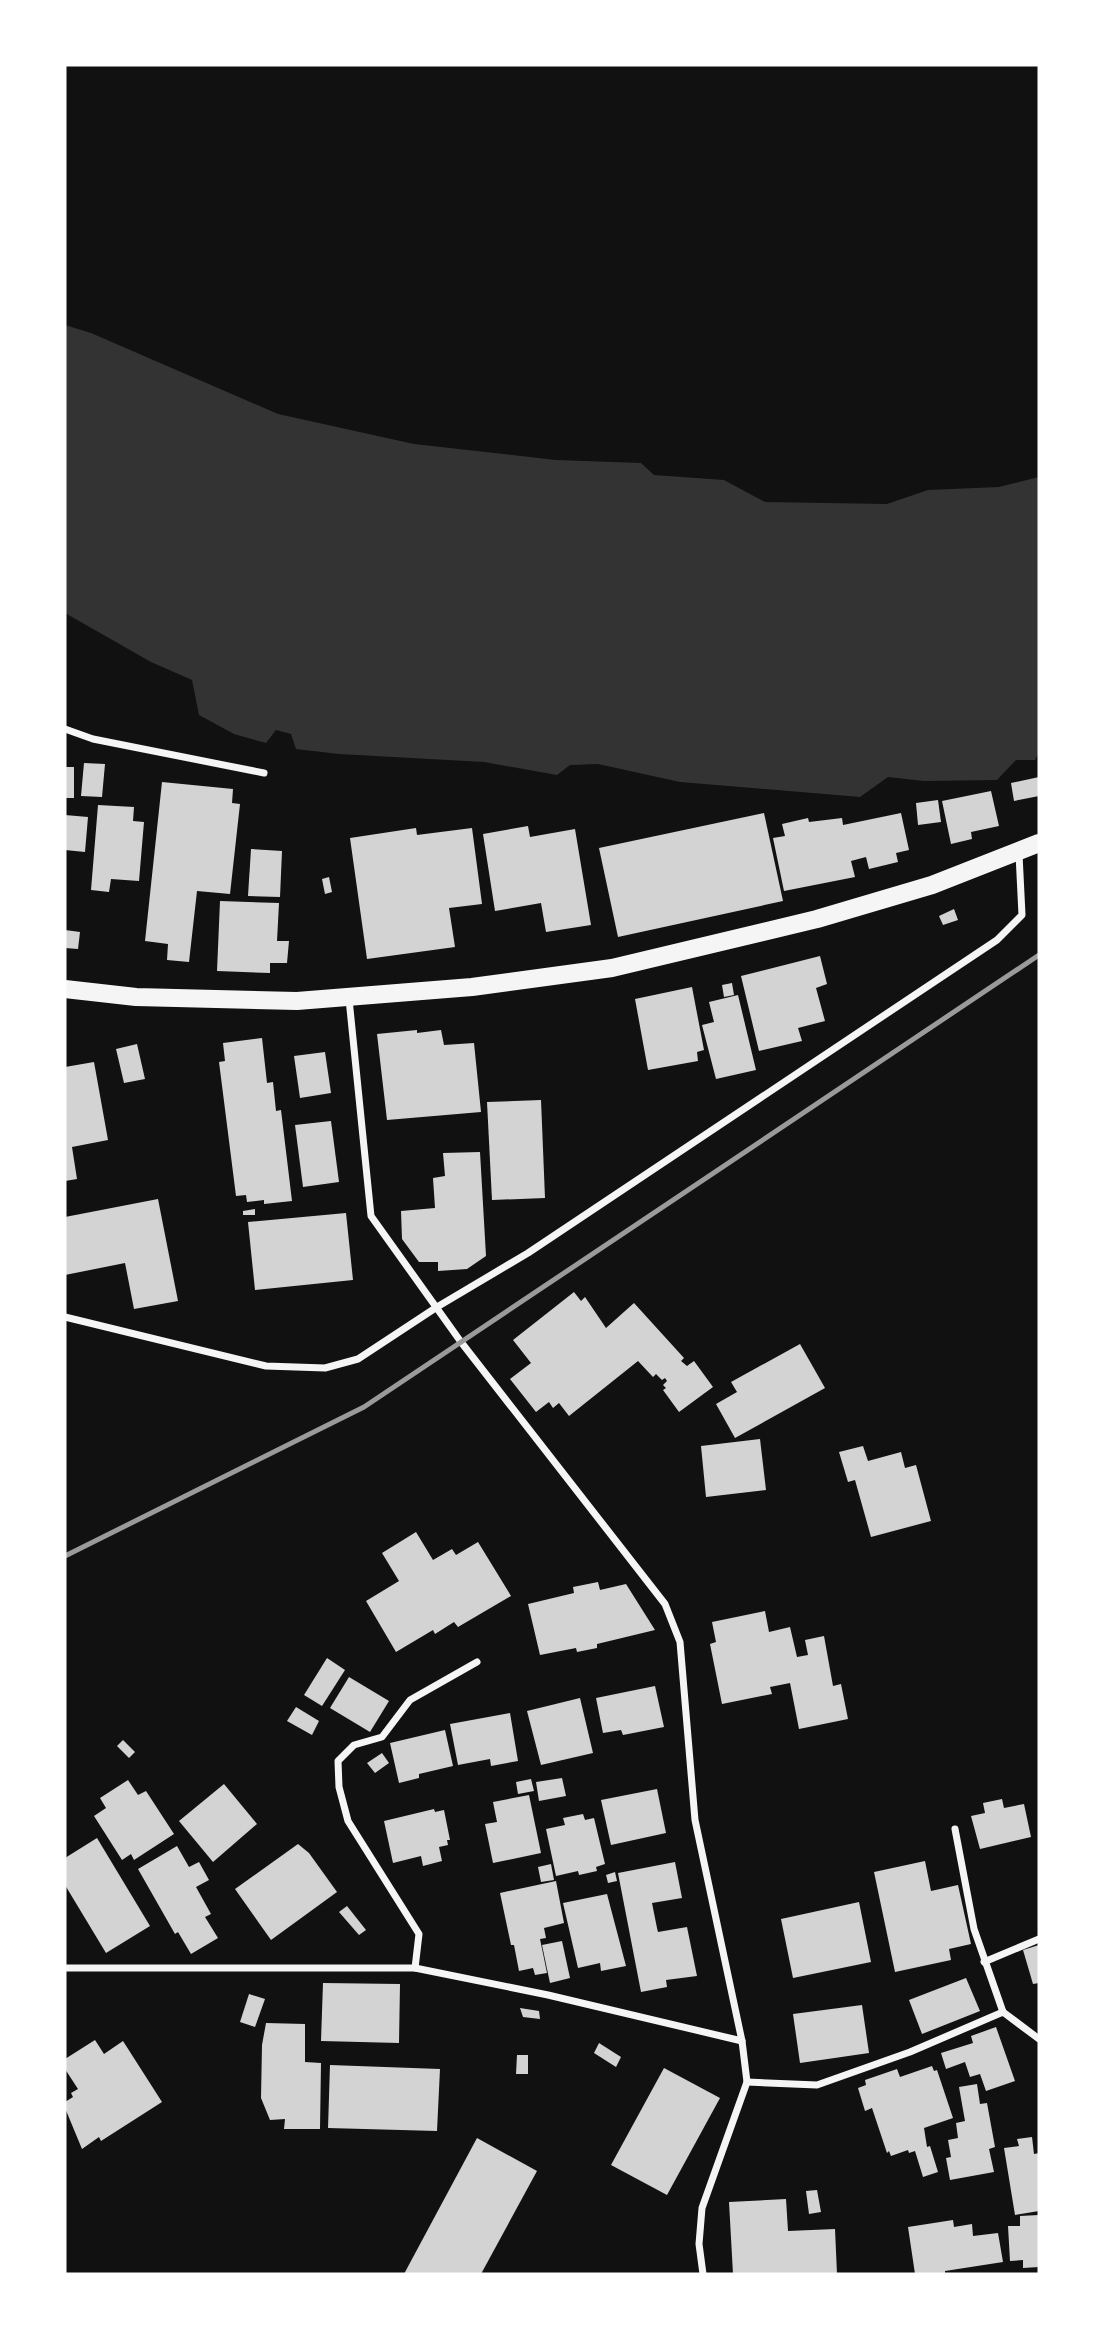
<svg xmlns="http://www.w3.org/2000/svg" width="1104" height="2339" font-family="'Open Sans',sans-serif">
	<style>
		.water { fill: #333 }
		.building { fill: #d3d3d3 }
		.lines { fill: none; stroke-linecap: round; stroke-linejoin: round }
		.minor { stroke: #f5f5f5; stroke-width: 7 }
		.primary { stroke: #f5f5f5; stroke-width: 18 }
		.rail { stroke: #9a9a9a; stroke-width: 5 }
	</style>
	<rect width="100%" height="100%" fill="#111"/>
	<polygon class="water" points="65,325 91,333 278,414 414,444 556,460 641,463 654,475 724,480 765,502 887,504 928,490 999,487 1039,477 1039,752 1035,760 1016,760 997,780 924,781 888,777 860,797 680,782 598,764 570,765 557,775 484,762 339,754 296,749 291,734 276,730 266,743 234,734 199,715 192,680 151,662 65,613"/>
	<g class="building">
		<polygon points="84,763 105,764 102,797 81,796"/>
		<rect x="65" y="767" width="9" height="31"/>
		<polygon points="1039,777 1039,796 1014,801 1011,783"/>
		<polygon points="162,782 233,789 232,803 240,804 230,894 197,891 189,962 167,960 168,944 145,941"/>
		<polygon points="991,791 999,826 971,832 972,839 951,844 942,801"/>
		<polygon points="938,800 941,822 918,825 916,803"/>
		<polygon points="98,805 134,807 133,821 144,822 139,881 111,879 109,892 91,890"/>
		<polygon points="764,813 783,901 618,937 599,848"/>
		<polygon points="901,813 909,850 896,853 898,862 869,869 866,857 851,861 855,877 784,891 773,838 785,836 782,824 808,818 809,822 842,818 843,825"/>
		<polygon points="65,815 88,817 85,852 65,850"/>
		<polygon points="528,826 530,837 575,829 591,925 546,932 541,903 495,911 483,834"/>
		<polygon points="416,828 417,835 472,828 482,904 449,908 455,947 367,959 350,838"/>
		<polygon points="251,849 282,851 280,897 248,896"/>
		<polygon points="329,877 332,892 325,894 322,879"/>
		<polygon points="220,901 279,903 277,941 289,941 287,963 270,963 270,973 217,971"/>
		<polygon points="954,909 958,920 943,925 939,916"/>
		<polygon points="65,930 80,932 78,949 65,948"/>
		<polygon points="820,956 827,984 816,988 825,1021 798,1028 802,1041 759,1051 741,976"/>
		<polygon points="732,983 734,995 724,997 722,985"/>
		<polygon points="692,987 704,1050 697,1052 698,1061 648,1070 635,999"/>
		<polygon points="738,995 756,1070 716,1079 702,1025 714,1022 709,1002"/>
		<polygon points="417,1030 417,1033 441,1030 444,1045 474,1043 481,1112 387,1120 377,1034"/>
		<polygon points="262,1038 267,1083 273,1082 276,1111 281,1110 292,1201 264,1204 264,1200 247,1202 246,1195 236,1196 219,1062 225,1061 223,1043"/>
		<polygon points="137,1044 145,1079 124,1083 116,1049"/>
		<polygon points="325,1052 331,1093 300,1098 294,1056"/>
		<polygon points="94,1062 108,1140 72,1147 77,1179 65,1181 65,1067"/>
		<polygon points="541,1100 545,1198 492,1200 487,1102"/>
		<polygon points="331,1121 339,1182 303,1187 295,1125"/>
		<polygon points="480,1152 486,1256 467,1269 438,1271 438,1262 419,1262 402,1239 401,1211 435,1208 433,1178 445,1176 443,1153"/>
		<polygon points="158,1199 178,1301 134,1309 125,1263 65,1275 65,1217"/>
		<polygon points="255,1209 255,1215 243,1215 243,1211"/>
		<polygon points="346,1213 353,1280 255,1290 248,1222"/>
		<polygon points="574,1292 581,1301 585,1297 606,1328 634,1303 684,1358 681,1361 687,1366 694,1361 713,1387 679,1412 663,1390 666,1388 663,1385 667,1381 665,1378 662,1380 656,1374 653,1377 638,1361 569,1416 559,1403 553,1408 549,1402 536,1412 510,1379 531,1363 513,1340"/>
		<polygon points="800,1344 825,1388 735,1438 716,1404 737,1392 731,1382"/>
		<polygon points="760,1439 766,1490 706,1497 701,1446"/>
		<polygon points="863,1446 868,1461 901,1452 905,1468 916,1465 931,1521 871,1537 855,1480 848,1482 839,1452"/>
		<polygon points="416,1532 433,1560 452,1549 456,1555 478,1542 511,1596 458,1627 454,1622 435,1634 433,1630 396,1652 366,1601 399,1581 382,1553"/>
		<polygon points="598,1582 600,1590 626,1584 655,1630 597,1644 597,1648 577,1652 576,1648 540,1655 528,1604 574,1593 573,1587"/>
		<polygon points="765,1611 769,1632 790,1627 797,1657 808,1655 805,1640 824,1636 833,1686 841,1684 848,1719 799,1729 790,1683 770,1687 772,1694 722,1704 710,1644 716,1642 712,1622"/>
		<polygon points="327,1658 345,1670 322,1706 304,1695"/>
		<polygon points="349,1677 389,1701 370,1732 330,1708"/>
		<polygon points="655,1686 664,1727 623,1735 621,1730 603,1733 596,1698"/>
		<polygon points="580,1698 593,1753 541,1765 527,1711"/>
		<polygon points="296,1707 319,1721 312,1735 287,1721"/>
		<polygon points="510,1713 518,1761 491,1766 490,1759 458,1765 450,1724"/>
		<polygon points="445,1730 453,1766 419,1774 419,1778 399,1783 390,1743"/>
		<polygon points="123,1740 135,1752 129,1758 117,1746"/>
		<polygon points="382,1753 389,1763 375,1773 367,1763"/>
		<polygon points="562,1778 566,1796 539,1801 536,1782"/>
		<polygon points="531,1779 534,1791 518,1794 516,1782"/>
		<polygon points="128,1780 138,1795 146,1791 174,1834 134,1860 131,1854 122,1860 94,1816 106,1808 100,1798"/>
		<polygon points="224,1784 257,1824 213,1862 179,1821"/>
		<polygon points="657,1789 666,1833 611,1845 601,1800"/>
		<polygon points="529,1795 541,1853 493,1863 485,1824 497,1822 493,1802"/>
		<polygon points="1002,1799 1004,1808 1024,1804 1031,1837 980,1849 971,1816 985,1813 983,1803"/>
		<polygon points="434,1809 435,1812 444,1810 450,1840 447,1840 448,1845 439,1847 442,1861 423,1866 421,1856 393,1863 384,1821"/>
		<polygon points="583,1814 585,1820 594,1818 605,1864 596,1867 597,1871 579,1875 578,1871 556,1876 546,1829 565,1825 563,1818"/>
		<polygon points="97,1838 150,1926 106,1953 65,1885 65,1858"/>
		<polygon points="298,1844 309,1853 337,1892 271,1940 235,1889"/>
		<polygon points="177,1846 189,1867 199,1862 209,1880 196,1887 211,1914 205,1917 218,1938 191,1954 178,1932 175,1934 138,1869"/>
		<polygon points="925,1861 931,1891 958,1885 971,1944 949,1949 951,1960 895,1972 874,1872"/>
		<polygon points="675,1862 682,1898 652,1903 657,1928 658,1932 687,1927 697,1976 666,1980 667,1987 641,1992 618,1873"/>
		<polygon points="551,1864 554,1880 541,1882 538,1867"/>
		<polygon points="615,1872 617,1881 608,1883 606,1875"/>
		<polygon points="556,1881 564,1923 544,1928 546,1938 540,1939 547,1973 535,1975 533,1968 519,1971 514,1945 511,1945 500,1893"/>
		<polygon points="607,1894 626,1966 601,1971 600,1963 578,1968 563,1903"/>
		<polygon points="859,1902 871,1962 793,1978 781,1919"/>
		<polygon points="347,1906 366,1930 359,1935 339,1912"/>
		<polygon points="562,1941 570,1978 550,1983 542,1945"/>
		<polygon points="1039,1945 1039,1983 1033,1984 1023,1950"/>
		<polygon points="966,1978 980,2011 922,2034 909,2000"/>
		<polygon points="323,1983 400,1984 399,2043 321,2041"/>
		<polygon points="249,1994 265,1999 255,2027 240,2022"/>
		<polygon points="862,2005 869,2053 800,2063 793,2014"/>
		<polygon points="520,2008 539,2011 540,2019 523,2017"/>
		<polygon points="266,2023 305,2024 305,2062 321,2063 320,2129 284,2129 285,2119 270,2120 261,2098 262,2045"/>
		<polygon points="996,2027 1015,2081 986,2091 980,2074 970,2077 965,2062 946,2069 941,2053 973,2043 971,2036"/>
		<polygon points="95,2040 104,2054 123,2041 162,2102 101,2141 99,2137 82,2149 65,2108 65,2102 73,2097 71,2093 78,2089 65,2069 65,2059"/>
		<polygon points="599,2043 621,2057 616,2067 594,2053"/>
		<polygon points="517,2055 528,2055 528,2074 516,2074"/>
		<polygon points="330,2065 440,2069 437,2131 328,2128"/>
		<polygon points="932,2066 934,2071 937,2070 953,2118 924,2128 927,2147 930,2146 938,2172 923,2177 915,2151 909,2153 908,2150 891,2156 889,2151 887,2153 872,2108 865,2111 858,2088 866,2085 865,2080 897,2069 900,2077"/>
		<polygon points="664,2068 720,2098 667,2195 611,2165"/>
		<polygon points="977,2084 980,2104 987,2103 995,2147 989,2149 994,2172 950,2180 946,2158 951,2157 948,2140 958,2138 956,2123 965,2121 959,2087"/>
		<polygon points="1032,2137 1034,2154 1039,2153 1039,2211 1015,2215 1004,2148 1019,2146 1017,2139"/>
		<polygon points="477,2138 537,2171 481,2274 404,2274"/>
		<polygon points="817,2190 821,2212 809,2214 806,2191"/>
		<polygon points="786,2199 788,2231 835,2229 837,2274 733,2274 729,2202"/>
		<polygon points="1039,2215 1039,2267 1023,2268 1023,2260 1010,2261 1008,2226 1020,2226 1020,2216"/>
		<polygon points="953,2220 954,2227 972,2224 973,2236 998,2233 1003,2262 945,2271 945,2274 915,2274 908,2227"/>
	</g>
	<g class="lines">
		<g class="minor">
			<polyline points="65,729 93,739 264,773"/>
			<polyline points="349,999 371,1216 461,1342 665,1604 680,1642 695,1820 742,2041 747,2082 702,2208 699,2244 703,2274"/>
			<polyline points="65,1317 266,1366 325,1368 358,1359 437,1307 528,1253 997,940 1022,915 1019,854"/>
			<polyline points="955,1829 974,1929 1003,2012"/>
			<polyline points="984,1962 1039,1939"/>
			<polyline points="65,1968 415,1968 548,1995 742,2041"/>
			<polyline points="415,1968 419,1934 348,1821 339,1787 338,1761 354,1745 382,1737 410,1700 477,1662"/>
			<polyline points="747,2082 817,2085 910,2052 1003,2012 1039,2039"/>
		</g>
		<polyline class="primary" points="65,989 136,997 297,1001 472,987 612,968 817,919 932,885 1039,843"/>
		<polyline class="rail" points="65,1556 364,1407 1039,955"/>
	</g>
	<rect width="1104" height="2339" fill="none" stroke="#ffffff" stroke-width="133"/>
</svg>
